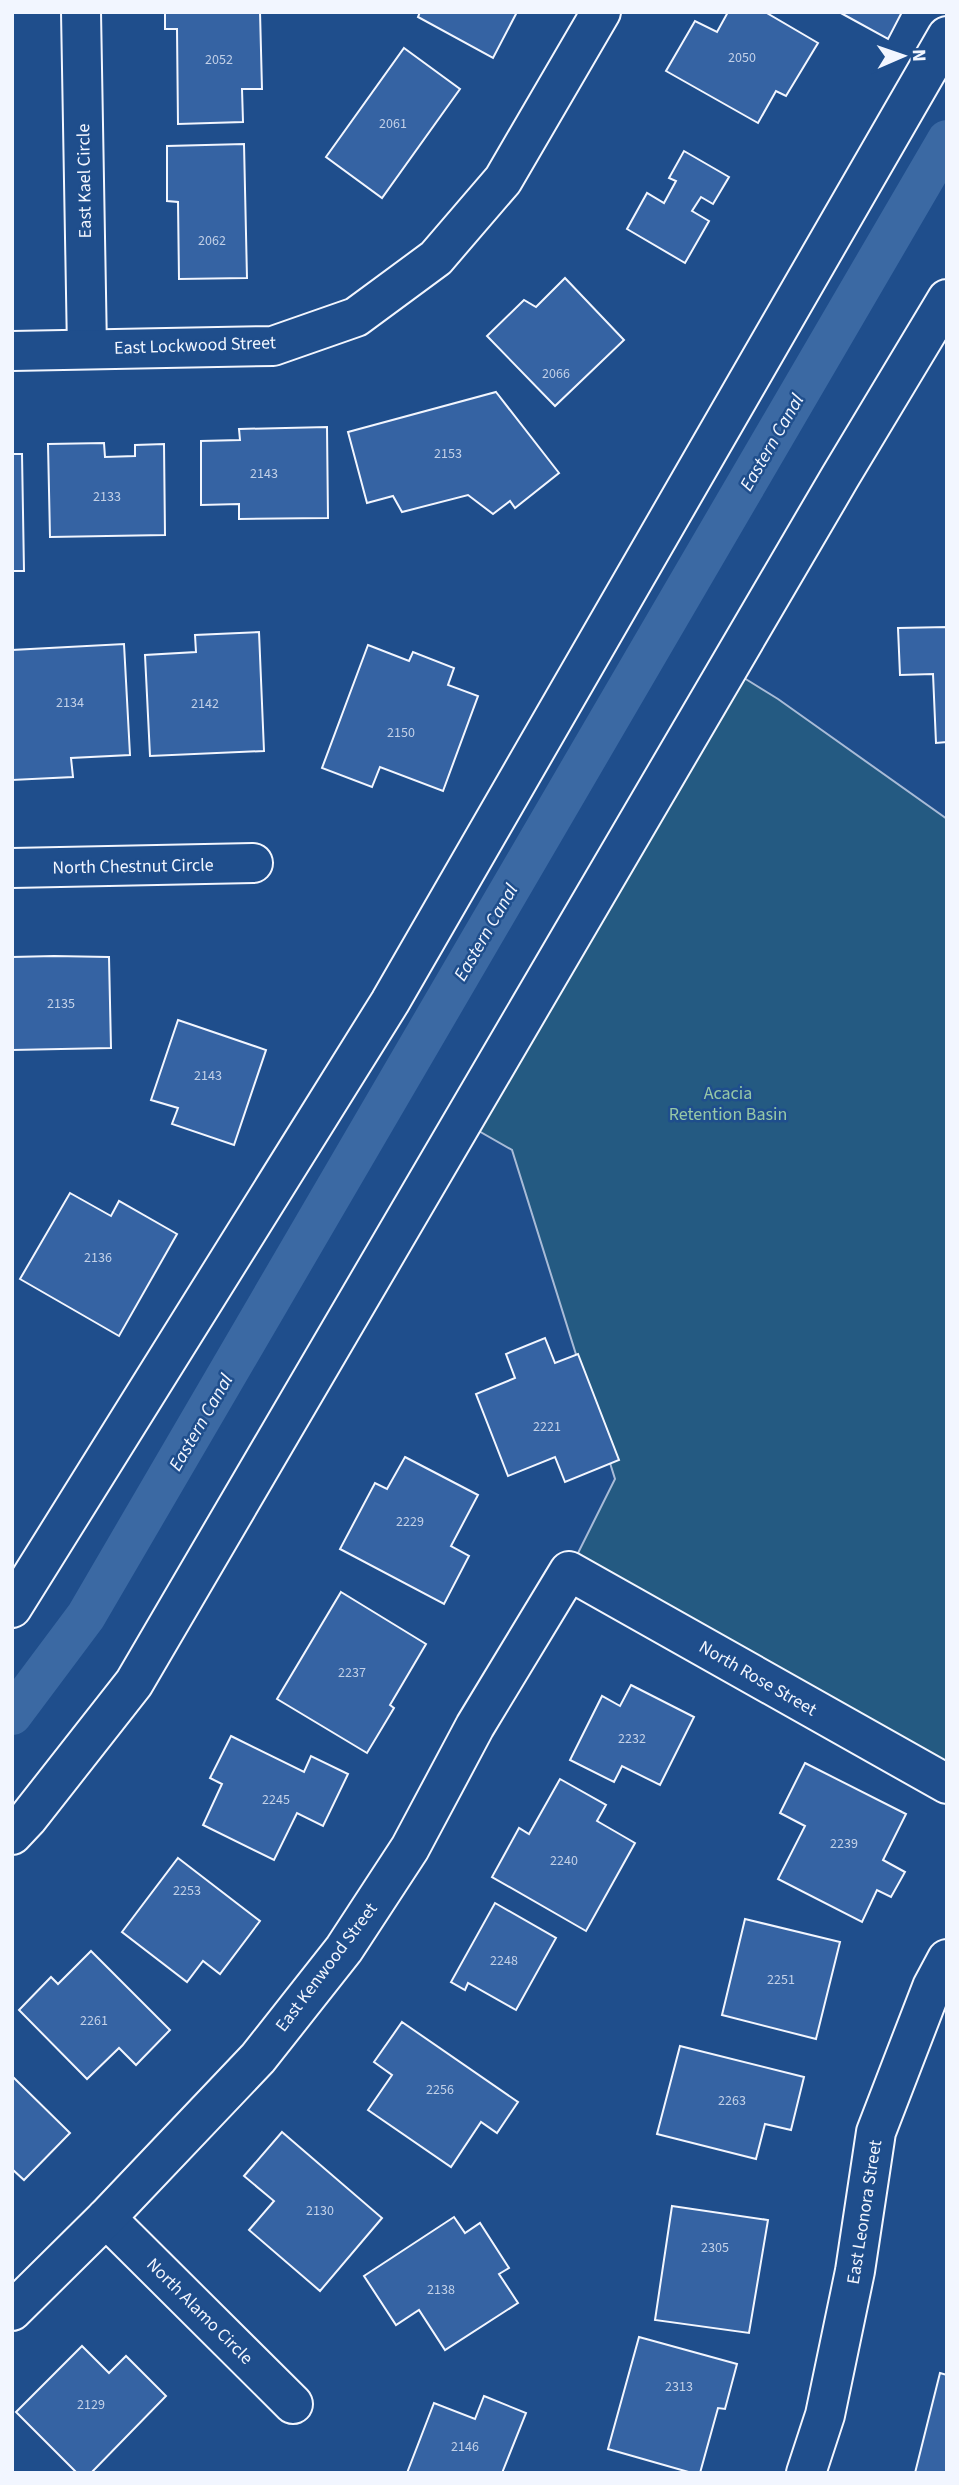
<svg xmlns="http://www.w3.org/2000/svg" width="959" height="2485" font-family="'Source Sans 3',sans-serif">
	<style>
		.green { fill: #245a82; stroke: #a8bbd7; stroke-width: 2 }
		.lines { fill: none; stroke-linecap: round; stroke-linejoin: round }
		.canal { stroke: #3b69a3; stroke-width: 40 }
		.building { fill: #3563a3; stroke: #f2f6ff; stroke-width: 2 }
		.minor-casing { stroke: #f2f6ff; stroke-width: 42 }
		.minor { stroke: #1f4e8c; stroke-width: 38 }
		.labels { text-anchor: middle; stroke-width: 5; stroke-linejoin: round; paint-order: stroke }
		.number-label { font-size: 14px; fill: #c3d1e8 }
		.street-label { font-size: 18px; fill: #f2f6ff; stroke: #1f4e8c }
		.park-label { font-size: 18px; fill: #97c8a6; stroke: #1f4e8c }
		.water-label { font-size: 19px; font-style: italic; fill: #f2f6ff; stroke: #1f4e8c }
	</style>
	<rect width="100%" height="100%" fill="#1f4e8c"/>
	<polygon class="green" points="728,668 778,699 947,819 947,1784 569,1571 615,1479 512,1150 463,1122"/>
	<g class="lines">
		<polyline class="canal" points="12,1715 86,1616 947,140"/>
	</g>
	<g class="building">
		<polygon points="165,12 260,12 262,89 242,89 243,122 178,124 177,29 165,29"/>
		<polygon points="420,12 517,12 493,58 418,17"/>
		<polygon points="728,12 765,12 818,43 786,96 776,91 758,123 666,71 695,21 717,32"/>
		<polygon points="839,12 902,12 888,39"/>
		<polygon points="404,48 460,89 382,198 326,157"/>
		<polygon points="244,144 247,278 179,279 178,202 167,201 167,146"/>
		<polygon points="684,151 729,177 713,204 701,197 692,211 709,221 685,263 627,229 647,193 664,203 676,181 669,178"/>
		<polygon points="565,278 624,340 555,406 487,336 524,300 536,307"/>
		<polygon points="496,392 559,473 515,508 510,501 493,514 468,495 402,512 393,496 367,503 348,432"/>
		<polygon points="327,427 328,518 239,519 239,504 201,505 201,441 240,440 239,429"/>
		<polygon points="104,443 105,457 135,456 135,445 164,444 165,535 50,537 48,444"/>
		<polygon points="12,454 22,454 24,571 12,571"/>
		<polygon points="947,627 947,742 936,743 933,674 900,675 898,628"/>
		<polygon points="259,632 264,751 150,756 145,655 196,652 195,635"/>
		<polygon points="124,644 130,755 71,758 73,777 12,780 12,650"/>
		<polygon points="368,645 409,661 413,652 454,668 448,685 478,696 443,791 380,767 372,787 322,768"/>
		<polygon points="54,956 109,957 111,1048 12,1050 12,957"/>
		<polygon points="178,1020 266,1050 234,1145 172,1124 178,1108 151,1100"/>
		<polygon points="70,1193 111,1216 119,1201 177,1234 119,1336 20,1279"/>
		<polygon points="545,1338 555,1363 578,1354 619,1460 565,1482 555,1457 508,1476 476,1394 515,1378 506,1354"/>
		<polygon points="405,1457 478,1495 451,1546 469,1556 444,1604 340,1549 375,1483 387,1489"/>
		<polygon points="341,1592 426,1644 390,1705 394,1708 367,1753 277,1699"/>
		<polygon points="631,1685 694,1717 660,1785 622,1766 614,1782 570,1760 602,1696 620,1706"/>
		<polygon points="231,1736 304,1772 311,1756 348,1774 323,1826 297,1813 274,1860 203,1825 222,1784 210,1778"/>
		<polygon points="805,1763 906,1814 883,1860 905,1872 891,1897 877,1890 862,1922 778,1879 805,1826 780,1813"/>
		<polygon points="560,1779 606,1805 597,1821 635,1843 586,1931 492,1877 519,1828 529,1834"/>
		<polygon points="178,1858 260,1921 220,1974 203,1961 187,1982 122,1932"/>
		<polygon points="495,1903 556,1938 516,2010 468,1983 465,1990 451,1982"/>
		<polygon points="745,1919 840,1942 816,2039 722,2015"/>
		<polygon points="91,1951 170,2030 136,2065 119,2048 87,2079 19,2010 51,1977 58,1984"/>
		<polygon points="402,2022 518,2102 497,2133 481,2122 451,2167 368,2110 392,2075 374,2062"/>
		<polygon points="680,2046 804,2077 791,2130 765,2124 756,2159 657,2134"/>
		<polygon points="12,2076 70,2133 24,2180 12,2169"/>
		<polygon points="282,2132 382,2218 320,2291 249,2230 274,2201 244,2176"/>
		<polygon points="672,2206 768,2220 749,2333 655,2320"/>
		<polygon points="454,2217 465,2233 480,2223 509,2268 499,2274 518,2303 445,2350 419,2310 396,2325 364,2276"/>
		<polygon points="639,2337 737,2364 725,2409 718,2408 700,2473 692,2473 608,2449"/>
		<polygon points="82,2346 109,2373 126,2356 166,2396 91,2473 77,2473 16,2412"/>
		<polygon points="940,2373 947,2375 947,2473 915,2473"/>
		<polygon points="484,2396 526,2413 502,2473 407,2473 434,2403 475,2419"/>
	</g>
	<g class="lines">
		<g class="minor-casing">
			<g id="minor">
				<polyline points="81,12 87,349"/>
				<polyline points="12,351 273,346 356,317 436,258 503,180 601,12"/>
				<polyline points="12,868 253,863"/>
				<polyline points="12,1608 390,1002 947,36"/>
				<polyline points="12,1835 28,1818 134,1683 840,477 947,299"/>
				<polyline points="106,2218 293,2404"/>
				<polyline points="12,2311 106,2218 258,2058 344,1949 410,1848 475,1726 569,1571 947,1784"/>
				<polyline points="806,2473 825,2415 855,2271 876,2132 932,1987 947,1959"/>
			</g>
		</g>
		<use href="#minor" class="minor"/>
	</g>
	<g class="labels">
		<g class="number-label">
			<text x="742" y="62">2050</text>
			<text x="219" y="64">2052</text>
			<text x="393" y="128">2061</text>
			<text x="212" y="245">2062</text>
			<text x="556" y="378">2066</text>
			<text x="448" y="458">2153</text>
			<text x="264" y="478">2143</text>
			<text x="107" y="501">2133</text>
			<text x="70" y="707">2134</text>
			<text x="205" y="708">2142</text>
			<text x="401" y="737">2150</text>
			<text x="61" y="1008">2135</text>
			<text x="208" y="1080">2143</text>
			<text x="98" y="1262">2136</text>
			<text x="547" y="1431">2221</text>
			<text x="410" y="1526">2229</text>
			<text x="352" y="1677">2237</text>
			<text x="632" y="1743">2232</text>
			<text x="276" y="1804">2245</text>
			<text x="844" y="1848">2239</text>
			<text x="564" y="1865">2240</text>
			<text x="187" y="1895">2253</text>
			<text x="504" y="1965">2248</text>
			<text x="781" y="1984">2251</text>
			<text x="94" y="2025">2261</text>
			<text x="440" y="2094">2256</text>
			<text x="732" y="2105">2263</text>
			<text x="320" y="2215">2130</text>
			<text x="715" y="2252">2305</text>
			<text x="441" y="2294">2138</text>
			<text x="679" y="2391">2313</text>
			<text x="91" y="2409">2129</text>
			<text x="465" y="2451">2146</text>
		</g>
		<g class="street-label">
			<text transform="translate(84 181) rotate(-91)" y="6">East Kael Circle</text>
			<text transform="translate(195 345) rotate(-2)" y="6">East Lockwood Street</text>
			<text transform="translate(133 866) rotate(-1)" y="6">North Chestnut Circle</text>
			<text transform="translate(758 1678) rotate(30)" y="6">North Rose Street</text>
			<text transform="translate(326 1967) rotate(-53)" y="6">East Kenwood Street</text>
			<text transform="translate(864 2212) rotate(-81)" y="6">East Leonora Street</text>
			<text transform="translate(200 2311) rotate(45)" y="6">North Alamo Circle</text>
		</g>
		<g class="park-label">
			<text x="728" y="1099">Acacia<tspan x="728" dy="21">Retention Basin</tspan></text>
		</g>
		<g class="water-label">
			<text transform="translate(771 442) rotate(-60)" y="7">Eastern Canal</text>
			<text transform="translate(485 932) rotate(-60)" y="7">Eastern Canal</text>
			<text transform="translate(200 1422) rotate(-60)" y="7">Eastern Canal</text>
		</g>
	</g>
	<rect width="959" height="2485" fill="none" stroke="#f2f6ff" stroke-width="28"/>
	<g transform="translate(903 56) rotate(88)" stroke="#1f4e8c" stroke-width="5" paint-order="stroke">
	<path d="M0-5L12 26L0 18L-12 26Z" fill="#f2f6ff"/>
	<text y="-10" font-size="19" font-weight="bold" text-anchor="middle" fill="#f2f6ff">N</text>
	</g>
</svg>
